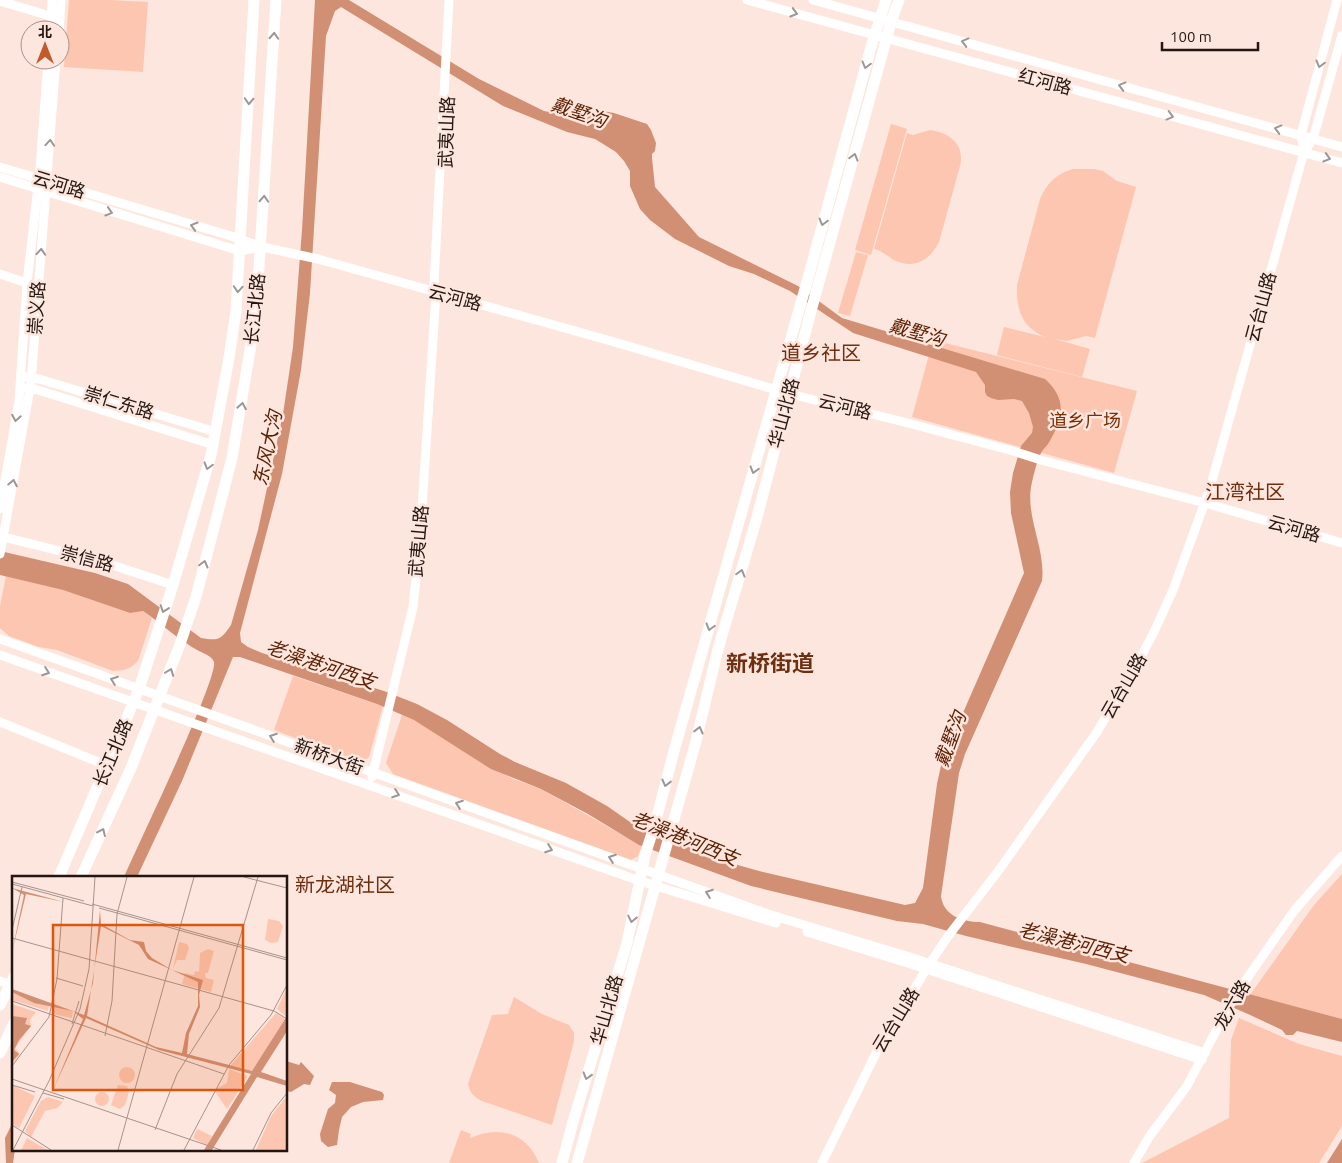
<svg xmlns="http://www.w3.org/2000/svg" width="1342" height="1163" font-family="Ubuntu,'Noto Sans SC',sans-serif">
	<style>
		.green { fill: #fcc6b0 }
		.water { fill: #d18f74; fill-rule: evenodd }
		.lines { fill: none; stroke-linecap: round; stroke-linejoin: round }
		.minor { stroke: #fff; stroke-width: 9 }
		.major { stroke: #fff; stroke-width: 11 }
		.oneway { stroke: #9c9694 }
		.labels { text-anchor: middle; stroke-width: 5; stroke-linejoin: round; paint-order: stroke }
		.street-label { font-size: 18px; fill: #231611; stroke: #fde6de }
		.park-label { font-size: 18px; fill: #7c2d02; stroke: #fde6de }
		.water-label { font-size: 19px; font-style: italic; fill: #5a1e00; stroke: #fde6de }
		.quarter-label { font-size: 20px; fill: #6e2e10; stroke: #fde6de }
		.district-label { font-size: 22px; font-weight: bold; fill: #6e2e10; stroke: #fde6de }
		.inset-road { fill: none; stroke: #a6938c; stroke-width: 1 }
		.view { fill: #de560c; fill-opacity: 0.15; stroke: #de560c; stroke-width: 2.5 }
		.inset-edge { fill: none; stroke: #231611; stroke-width: 2.5 }
	</style>
	<rect width="100%" height="100%" fill="#fde6de"/>
	<g class="green">
		<polygon points="69,0 111,0 148,2 143,72 64,67"/>
		<polygon points="891,124 907,129 871,255 855,250"/>
		<path d="M930 130C950 133 965 144 960 166L939 242C930 260 914 270 894 260 887 256 883 251 874 249L907 133 913 135Z"/>
		<path d="M1073 169H1094L1103 171 1117 181 1136 187 1095 338 1086 336 1067 341 1055 339 1090 349 1082 377 997 355 1004 327 1045 337C1022 327 1016 310 1017 285L1040 199C1047 183 1056 174 1073 169Z"/>
		<polygon points="856,252 868,255 850,316 838,313"/>
		<polygon points="933,340 1137,391 1114,473 912,417"/>
		<polygon points="6,576 63,590 130,613 143,611 152,618 138,661 131,667 124,670 113,671 57,650 39,647 9,636 0,628 0,606"/>
		<polygon points="293,676 383,706 369,757 361,763 274,730"/>
		<polygon points="402,715 414,720 513,779 541,789 642,846 638,856 631,860 393,774 386,763"/>
		<polygon points="1342,874 1342,1019 1250,995 1314,905"/>
		<path d="M514 997 542 1014 569 1025 574 1033V1041L552 1125 482 1101C474 1097 470 1093 468 1084L492 1015 508 1014Z"/>
		<polygon points="1239,1018 1299,1044 1342,1056 1342,1126 1319,1163 1142,1163 1229,1118 1231,1040"/>
		<path d="M461 1130 471 1134 470 1138C499 1125 527 1133 539 1163H449Z"/>
	</g>
	<g class="water">
		<path d="M315 0H349L479 79 544 111 565 115 580 110 591 109 614 113 647 124 651 130 656 143 655 151 652 154V158L655 187 699 237 798 286 842 318 1045 379C1068 400 1063 419 1048 444 1046 447 1043 449 1041 453 1037 461 1034 473 1032 482 1024 516 1046 547 1042 581L965 754 959 773 941 896C943 915 962 922 980 922L1342 1019V1042L1297 1031 1293 1035H1286L1282 1030 1248 1014 1204 995 1086 964 966 936 923 924 897 921 751 886 639 845 588 814 541 789 491 769 414 720 377 704 240 657H233L182 781 137 877H124C136 849 218 679 214 662 212 656 205 654 199 651 180 641 162 624 143 611L130 613 63 590 0 575V551L95 573 128 584 201 638C218 641 221 640 231 625L258 530 283 414 293 347 302 230ZM341 7 503 106 567 132 595 139 616 152 624 161 630 171V186L640 209 650 220 675 239 729 266 754 274 790 291 853 333 976 372 985 385V392L987 396 991 398 998 400 1014 399 1022 401 1029 413 1033 427 1032 433 1021 446 1013 473 1010 492 1011 513 1024 573 942 761 937 784 923 888 915 903 905 905 759 871 727 862 687 843 630 822 607 806 566 783 515 762 500 754 447 720 417 704 384 691 262 653 248 647 241 642 240 633 282 474 301 370 310 293 326 36 335 11Z"/>
		<polygon points="286,1061 299,1065 301,1062 314,1076 310,1085 304,1084 291,1092 286,1091"/>
		<polygon points="332,1082 350,1082 382,1092 384,1095 383,1100 363,1102 351,1107 342,1117 339,1130 337,1145 328,1147 321,1141 320,1134 328,1109 335,1103 336,1095 329,1090"/>
		<polygon points="14,1120 14,1149 15,1149 13,1163 6,1163 5,1138"/>
		<polygon points="1342,1139 1342,1163 1327,1163"/>
	</g>
	<g class="lines">
		<g class="minor">
			<polyline points="747,0 1342,163"/>
			<polyline points="813,0 1342,147"/>
			<polyline points="0,1 60,19"/>
			<polyline points="51,30 52,0"/>
			<polyline points="59,30 61,0"/>
			<polyline points="1304,152 1301,135 1337,0"/>
			<polyline points="447,159 448,114"/>
			<polyline points="0,167 231,236 262,247 318,259 611,341 790,394 900,421 1013,451 1041,460 1205,503 1342,543"/>
			<polyline points="0,177 240,251 261,247"/>
			<polyline points="0,274 27,283"/>
			<polyline points="26,377 39,379 216,432"/>
			<polyline points="26,388 38,390 214,445"/>
			<polyline points="0,509 19,401 27,283 40,169 48,60"/>
			<polyline points="0,536 100,561 173,585"/>
			<polyline points="0,554 31,383 56,60"/>
			<polyline points="0,639 771,915 913,958 1205,1053"/>
			<polyline points="0,655 640,881 776,923"/>
			<polyline points="0,722 108,766"/>
			<polyline points="372,777 413,607 420,539 436,293 434,283 449,0"/>
			<polyline points="807,932 911,964 1202,1060"/>
			<polyline points="0,981 10,985"/>
			<polyline points="822,1163 878,1049 930,963 949,935 999,870 1097,732 1131,675 1154,632 1173,590 1210,488 1304,152 1313,139 1342,35"/>
			<polyline points="1134,1163 1149,1137 1187,1086 1226,1012 1241,987 1294,911 1342,856"/>
		</g>
		<g class="major">
			<polyline points="59,877 139,689 173,585 211,455 229,358 236,311 254,0"/>
			<polyline points="81,877 131,768 179,647 196,597 232,458 256,314 276,0"/>
			<polyline points="0,1005 14,977"/>
			<polyline points="0,1053 14,1023"/>
			<polyline points="562,1163 573,1122 627,943 645,855 655,824 674,751 810,271 871,47 886,0"/>
			<polyline points="577,1163 695,745 718,649 756,521 811,311 891,22 899,0"/>
		</g>
	</g>
	<defs><path id="oneway-chevron" d="M-2-3.5L2.5 0L-2 3.5" fill="none" stroke-width="1.6" stroke-linecap="round" stroke-linejoin="round" transform="scale(1.25)"/></defs>
	<g class="oneway">
		<use href="#oneway-chevron" transform="translate(794 13) rotate(16)"/>
		<use href="#oneway-chevron" transform="translate(274 36) rotate(-87)"/>
		<use href="#oneway-chevron" transform="translate(965 42) rotate(-165)"/>
		<use href="#oneway-chevron" transform="translate(1320 64) rotate(105)"/>
		<use href="#oneway-chevron" transform="translate(866 65) rotate(105)"/>
		<use href="#oneway-chevron" transform="translate(1122 86) rotate(-165)"/>
		<use href="#oneway-chevron" transform="translate(249 101) rotate(93)"/>
		<use href="#oneway-chevron" transform="translate(1170 116) rotate(15)"/>
		<use href="#oneway-chevron" transform="translate(1278 129) rotate(-165)"/>
		<use href="#oneway-chevron" transform="translate(50 143) rotate(-86)"/>
		<use href="#oneway-chevron" transform="translate(854 157) rotate(-74)"/>
		<use href="#oneway-chevron" transform="translate(1327 158) rotate(16)"/>
		<use href="#oneway-chevron" transform="translate(264 199) rotate(-87)"/>
		<use href="#oneway-chevron" transform="translate(109 212) rotate(17)"/>
		<use href="#oneway-chevron" transform="translate(823 222) rotate(105)"/>
		<use href="#oneway-chevron" transform="translate(194 226) rotate(-164)"/>
		<use href="#oneway-chevron" transform="translate(41 252) rotate(-86)"/>
		<use href="#oneway-chevron" transform="translate(238 289) rotate(94)"/>
		<use href="#oneway-chevron" transform="translate(242 406) rotate(-80)"/>
		<use href="#oneway-chevron" transform="translate(16 418) rotate(100)"/>
		<use href="#oneway-chevron" transform="translate(208 466) rotate(106)"/>
		<use href="#oneway-chevron" transform="translate(754 470) rotate(106)"/>
		<use href="#oneway-chevron" transform="translate(13 483) rotate(-79)"/>
		<use href="#oneway-chevron" transform="translate(204 564) rotate(-75)"/>
		<use href="#oneway-chevron" transform="translate(741 573) rotate(-74)"/>
		<use href="#oneway-chevron" transform="translate(164 609) rotate(109)"/>
		<use href="#oneway-chevron" transform="translate(710 627) rotate(106)"/>
		<use href="#oneway-chevron" transform="translate(46 672) rotate(20)"/>
		<use href="#oneway-chevron" transform="translate(170 672) rotate(-69)"/>
		<use href="#oneway-chevron" transform="translate(114 680) rotate(-160)"/>
		<use href="#oneway-chevron" transform="translate(699 730) rotate(-76)"/>
		<use href="#oneway-chevron" transform="translate(273 737) rotate(-160)"/>
		<use href="#oneway-chevron" transform="translate(666 783) rotate(104)"/>
		<use href="#oneway-chevron" transform="translate(396 794) rotate(20)"/>
		<use href="#oneway-chevron" transform="translate(459 804) rotate(-160)"/>
		<use href="#oneway-chevron" transform="translate(102 832) rotate(-65)"/>
		<use href="#oneway-chevron" transform="translate(549 849) rotate(20)"/>
		<use href="#oneway-chevron" transform="translate(612 858) rotate(-160)"/>
		<use href="#oneway-chevron" transform="translate(709 893) rotate(-160)"/>
		<use href="#oneway-chevron" transform="translate(632 919) rotate(102)"/>
		<use href="#oneway-chevron" transform="translate(587 1076) rotate(107)"/>
	</g>
	<g class="labels">
		<g class="street-label">
			<text transform="translate(1045 82) rotate(15)" y="6">红河路</text>
			<text transform="translate(447 132) rotate(-88)" y="6">武夷山路</text>
			<text transform="translate(59 185) rotate(17)" y="6">云河路</text>
			<text transform="translate(455 298) rotate(15)" y="6">云河路</text>
			<text transform="translate(1261 307) rotate(-75)" y="6">云台山路</text>
			<text transform="translate(37 308) rotate(-86)" y="6">崇义路</text>
			<text transform="translate(255 309) rotate(-84)" y="6">长江北路</text>
			<text transform="translate(119 403) rotate(17)" y="6">崇仁东路</text>
			<text transform="translate(845 407) rotate(14)" y="6">云河路</text>
			<text transform="translate(784 413) rotate(-75)" y="6">华山北路</text>
			<text transform="translate(1294 529) rotate(16)" y="6">云河路</text>
			<text transform="translate(419 541) rotate(-85)" y="6">武夷山路</text>
			<text transform="translate(87 559) rotate(15)" y="6">崇信路</text>
			<text transform="translate(1124 686) rotate(-60)" y="6">云台山路</text>
			<text transform="translate(113 753) rotate(-67)" y="6">长江北路</text>
			<text transform="translate(329 757) rotate(20)" y="6">新桥大街</text>
			<text transform="translate(1232 1005) rotate(-60)" y="6">龙六路</text>
			<text transform="translate(607 1010) rotate(-74)" y="6">华山北路</text>
			<text transform="translate(896 1020) rotate(-59)" y="6">云台山路</text>
		</g>
		<g class="park-label">
			<text x="1085" y="427">道乡广场</text>
		</g>
		<g class="water-label">
			<text transform="translate(579 112) rotate(19)" y="7">戴墅沟</text>
			<text transform="translate(917 332) rotate(16)" y="7">戴墅沟</text>
			<text transform="translate(267 448) rotate(-78)" y="7">东风大沟</text>
			<text transform="translate(321 664) rotate(19)" y="7">老澡港河西支</text>
			<text transform="translate(950 739) rotate(-70)" y="7">戴墅沟</text>
			<text transform="translate(685 838) rotate(22)" y="7">老澡港河西支</text>
			<text transform="translate(1074 942) rotate(14)" y="7">老澡港河西支</text>
		</g>
		<g class="quarter-label">
			<text x="821" y="360">道乡社区</text>
			<text x="1245" y="499">江湾社区</text>
			<text x="345" y="892">新龙湖社区</text>
		</g>
		<g class="district-label">
			<text x="770" y="671">新桥街道</text>
		</g>
	</g>
	<g transform="translate(12 876)">
		<rect width="275" height="275" fill="#fde6de"/>
		<path d="M256 43 267 45 271 50 266 66 259 67 253 64ZM167 66 175 68 177 72 173 84H165L161 93ZM196 73 202 75 196 97H193L194 102 202 104 199 116 170 108 173 97 182 99 183 95 187 96 188 77ZM275 112V141L265 133ZM0 116 37 130 36 135 0 124ZM0 128 24 136 18 144 19 150 3 172 8 178 0 188ZM41 130 61 135 60 142 41 138ZM264 137 273 143 240 195 218 190ZM107 199a8 8 0 1 1 16 0a8 8 0 1 1-16 0ZM217 193 236 200 215 233 202 214 215 207ZM0 209 23 220 7 252 0 248ZM106 209 115 210 117 216 113 229 108 233 99 229ZM83 223a7 7 0 1 1 14 0a7 7 0 1 1-14 0ZM275 220V274H244L259 240ZM36 221 51 226 45 232 33 235 19 261 13 255 29 225ZM185 253 200 260 195 269 181 262ZM15 262 30 271 36 274H9Z" fill="#fcc6b0"/>
		<path d="M0 12 52 26 14 18 0 76 12 19ZM88 34 89 48 118 64 132 66 134 75 140 82 160 94 191 104 187 119 188 131 177 158 175 178 240 195 275 140V155L249 196 275 205V210L245 201 200 274H192L239 198 147 174 74 142 41 214 71 143 61 135 22 127 0 116V113L72 139 81 107ZM89 50 127 69 136 83 186 106V130L174 157 170 177 144 171 75 140ZM0 140 15 142 13 148 19 150 7 164 2 174 7 178 0 186Z" fill="#d18f74" fill-rule="evenodd"/>
		<path class="inset-road" d="M232 1 275 12M0 6 72 25M0 8 81 30M80 28 275 82M87 32 275 84M0 54 10 11M0 62 262 135 275 143M44 102 71 110M0 125 212 198M60 148 67 125M93 160 100 125 105 38 115 1M0 190 37 141 45 103 51 22M0 203 209 274M0 209 23 216M31 217 52 223M0 249 39 274M143 254 165 198 207 132 246 1M1 274 37 205 68 133 77 93 83 1M106 274 182 1M172 274 217 189 259 139 275 109M241 274 259 237 275 217"/>
		<path class="view" d="M41 49H231V214H41Z"/>
		<rect width="275" height="275" class="inset-edge"/>
	</g>
	<g transform="translate(45 45)"><circle r="24" fill="#fde6de" stroke="#a6938c"/>
	<path d="M0-4L9 19L0 12L-9 19Z" fill="#c15b2d"/>
	<text y="-8" font-size="14" font-weight="bold" text-anchor="middle" fill="#231611">北</text>
	</g>
	<path d="M1162 42v8h96v-8" fill="none" stroke="#231611" stroke-width="2.5"/>
	<text x="1170" y="42" font-size="15" fill="#231611" stroke="#fde6de" stroke-width="4" paint-order="stroke">100 m</text>
</svg>
